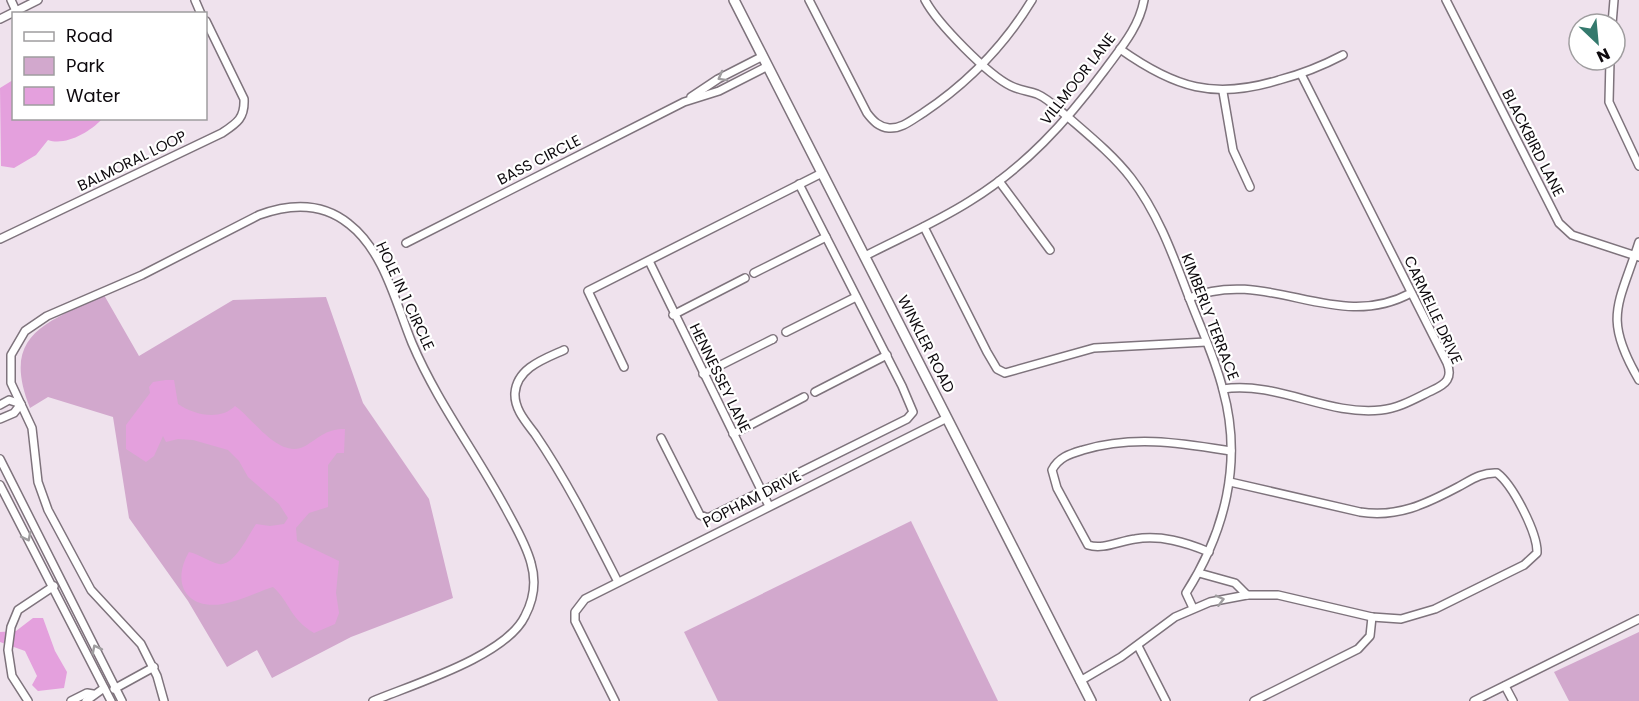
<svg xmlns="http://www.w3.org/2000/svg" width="1639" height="701" font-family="Poppins,sans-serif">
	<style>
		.green { fill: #d2a8cd }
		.water { fill: #e4a0dd }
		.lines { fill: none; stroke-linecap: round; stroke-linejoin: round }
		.street-casing { stroke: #7e737c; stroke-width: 10 }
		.secondary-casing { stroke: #7e737c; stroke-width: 12 }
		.street { stroke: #fff; stroke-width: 7 }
		.secondary { stroke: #fff; stroke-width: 9 }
		.oneway { stroke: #9f9d9f }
		.labels { text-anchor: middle; stroke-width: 4.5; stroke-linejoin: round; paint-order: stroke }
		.street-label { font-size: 15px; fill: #0e0a0e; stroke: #fff }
	</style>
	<rect width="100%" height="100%" fill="#efe2ed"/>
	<g class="green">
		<path d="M104 295 139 356 233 300 326 297 363 403 429 499 453 598 351 637 272 678 257 650 227 667 188 601 129 518 113 417 48 397 30 408C0 333 47 323 104 295Z"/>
		<polygon points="911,521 998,701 718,701 684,632"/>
		<polygon points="1639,632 1639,701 1569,701 1554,672"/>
	</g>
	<g class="water">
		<path d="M13 80 14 118 106 119H102C89 133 65 146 48 140L36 155 14 168 1 166 0 88Z"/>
		<path d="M166 380H174L178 404C194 415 220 421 235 406 254 419 280 462 307 445 321 436 327 429 345 429L344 453H337L328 465V507L309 513 296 528 297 541 339 561 336 593 339 613 335 624 314 633C289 618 290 602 273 587 257 592 240 601 223 604 186 610 171 583 189 552 199 554 209 562 219 564 234 567 249 534 256 524L270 526 284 524 288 518 279 504 248 477 239 461 228 450 193 440 178 439 166 442 163 436 154 456 146 462 126 449V425L150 393 149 387 153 382Z"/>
		<polygon points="33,618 43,618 55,651 67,672 64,688 38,691 32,685 37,676 25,651 0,642 0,632 16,631"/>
	</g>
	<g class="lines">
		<g class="street-casing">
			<g id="street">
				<polyline points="11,0 16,11"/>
				<polyline points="195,0 201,14"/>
				<path d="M809 0 867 113C873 121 879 127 889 128 902 129 913 119 923 113 968 83 1004 46 1032 0"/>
				<path d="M925 0C937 23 988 75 1011 86 1019 90 1028 91 1037 94 1049 99 1059 110 1069 118 1091 137 1114 156 1131 178 1160 216 1175 261 1192 305 1203 333 1216 361 1223 390 1243 462 1225 532 1186 593L1193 608"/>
				<polyline points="1446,0 1559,223 1572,235 1639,257"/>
				<polyline points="0,19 38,0"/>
				<polyline points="1612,24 1614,0"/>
				<polyline points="1579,37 1579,49"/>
				<path d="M1120 49C1175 88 1214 100 1279 80 1302 74 1322 66 1343 55"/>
				<polyline points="1610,60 1609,102 1639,166"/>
				<polyline points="1223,92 1233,150 1250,187"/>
				<polyline points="691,97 718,79 763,56"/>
				<polyline points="999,181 1050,250"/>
				<polyline points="924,227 987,352 997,369 1005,373 1094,348 1206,342"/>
				<path d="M0 239 222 133C237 123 245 118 244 99L206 21"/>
				<path d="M1639 242C1619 305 1602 317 1639 380"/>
				<polyline points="406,243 684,102 719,91 768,66"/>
				<path d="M865 256C900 238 937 222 970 201 1025 167 1066 122 1104 71 1120 49 1139 28 1144 0"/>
				<polyline points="649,261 769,506"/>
				<polyline points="754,273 826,237"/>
				<path d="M1189 298C1269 266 1335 334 1411 293"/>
				<polyline points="673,315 745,278"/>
				<polyline points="786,332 856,297"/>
				<path d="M564 350C544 359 517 368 515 393 514 409 526 422 535 434 567 481 592 531 618 582"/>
				<polyline points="624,367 588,291 822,173"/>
				<polyline points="703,374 773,339"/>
				<path d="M1223 389C1278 381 1327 416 1381 410 1400 408 1416 398 1433 390 1446 384 1453 378 1447 363L1301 74"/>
				<polyline points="815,392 887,355"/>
				<polyline points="0,405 9,400 21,404 14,413 0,419"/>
				<polyline points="733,434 804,397"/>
				<polyline points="661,438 700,515 708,518 907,419 913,412 902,386 799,184"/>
				<polyline points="0,459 122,701"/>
				<polyline points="0,485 111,701"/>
				<path d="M1209 552C1185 542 1161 535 1135 539 1119 541 1103 550 1088 545L1057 488 1052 470C1059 457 1070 454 1083 450 1134 435 1180 443 1231 451"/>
				<polyline points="1199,573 1235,583 1247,595"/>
				<polyline points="1138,646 1166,701"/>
				<path d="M1080 681 1121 657 1175 617 1210 602 1247 595H1278L1372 617 1401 619 1435 609 1524 565 1537 553C1538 534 1513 485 1497 473 1482 472 1471 480 1458 487 1426 504 1397 518 1360 512L1230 482"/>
				<polyline points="1505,686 1513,701"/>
				<polyline points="114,689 154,667"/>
				<polyline points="28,701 12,676 8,650 11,627 18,610 54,586"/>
				<polyline points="71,701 87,693 93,694"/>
				<polyline points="86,701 104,688"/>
				<path d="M164 701 157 676 141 644 91 590 48 510 38 482 32 428 11 383V355L25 331 47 316 142 275 259 215C289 204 322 202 349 224 384 251 396 304 412 343 437 402 476 453 506 509 515 526 526 544 531 563 536 580 534 599 525 616 506 656 414 684 373 701"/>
				<polyline points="615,701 575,621 575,612 585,599 947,418"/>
				<polyline points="1254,701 1358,649 1370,636 1372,617"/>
				<polyline points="1474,701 1639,619"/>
			</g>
		</g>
		<g class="secondary-casing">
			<polyline id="secondary" points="734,0 1091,701"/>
		</g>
		<use href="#street" class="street"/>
		<use href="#secondary" class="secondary"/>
	</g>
	<defs><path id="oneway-chevron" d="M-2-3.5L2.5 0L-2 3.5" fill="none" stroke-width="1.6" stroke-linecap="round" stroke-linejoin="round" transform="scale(1.5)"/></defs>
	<g class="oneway">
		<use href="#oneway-chevron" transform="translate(722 77) rotate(151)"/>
		<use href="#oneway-chevron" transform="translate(27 537) rotate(63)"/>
		<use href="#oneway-chevron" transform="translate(1220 600) rotate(-14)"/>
		<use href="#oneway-chevron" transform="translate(96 649) rotate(-117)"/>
	</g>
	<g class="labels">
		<g class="street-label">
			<text transform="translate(1078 79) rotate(-52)" y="5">VILLMOOR LANE</text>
			<text transform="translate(1533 143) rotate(63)" y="5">BLACKBIRD LANE</text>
			<text transform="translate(539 160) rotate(-27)" y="5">BASS CIRCLE</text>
			<text transform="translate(132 161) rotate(-26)" y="5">BALMORAL LOOP</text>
			<text transform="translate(405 296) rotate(65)" y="5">HOLE IN 1 CIRCLE</text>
			<text transform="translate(1433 310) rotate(65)" y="5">CARMELLE DRIVE</text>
			<text transform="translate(1210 317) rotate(69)" y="5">KIMBERLY TERRACE</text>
			<text transform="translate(926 344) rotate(63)" y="5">WINKLER ROAD</text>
			<text transform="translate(720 378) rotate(64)" y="5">HENNESSEY LANE</text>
			<text transform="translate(752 499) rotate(-27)" y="5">POPHAM DRIVE</text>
		</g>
	</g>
	<rect x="12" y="12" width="195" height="108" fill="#ffffff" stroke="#9f9d9f" stroke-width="1.5"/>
	<rect x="24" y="32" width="30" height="9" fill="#ffffff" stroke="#9f9d9f" stroke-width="1.5"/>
	<text x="66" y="42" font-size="18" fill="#0e0a0e">Road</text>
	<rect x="24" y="57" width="30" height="18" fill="#d2a8cd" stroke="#9f9d9f" stroke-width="1.5"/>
	<text x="66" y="72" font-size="18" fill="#0e0a0e">Park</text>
	<rect x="24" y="87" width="30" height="18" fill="#e4a0dd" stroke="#9f9d9f" stroke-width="1.5"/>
	<text x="66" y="102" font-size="18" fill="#0e0a0e">Water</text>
	<g transform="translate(1597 42) rotate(154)"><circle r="28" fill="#ffffff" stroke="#9f9d9f" stroke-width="1.5"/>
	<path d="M0-4.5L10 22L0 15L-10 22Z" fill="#34796d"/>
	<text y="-9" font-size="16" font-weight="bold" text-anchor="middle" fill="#0e0a0e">N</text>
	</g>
</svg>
